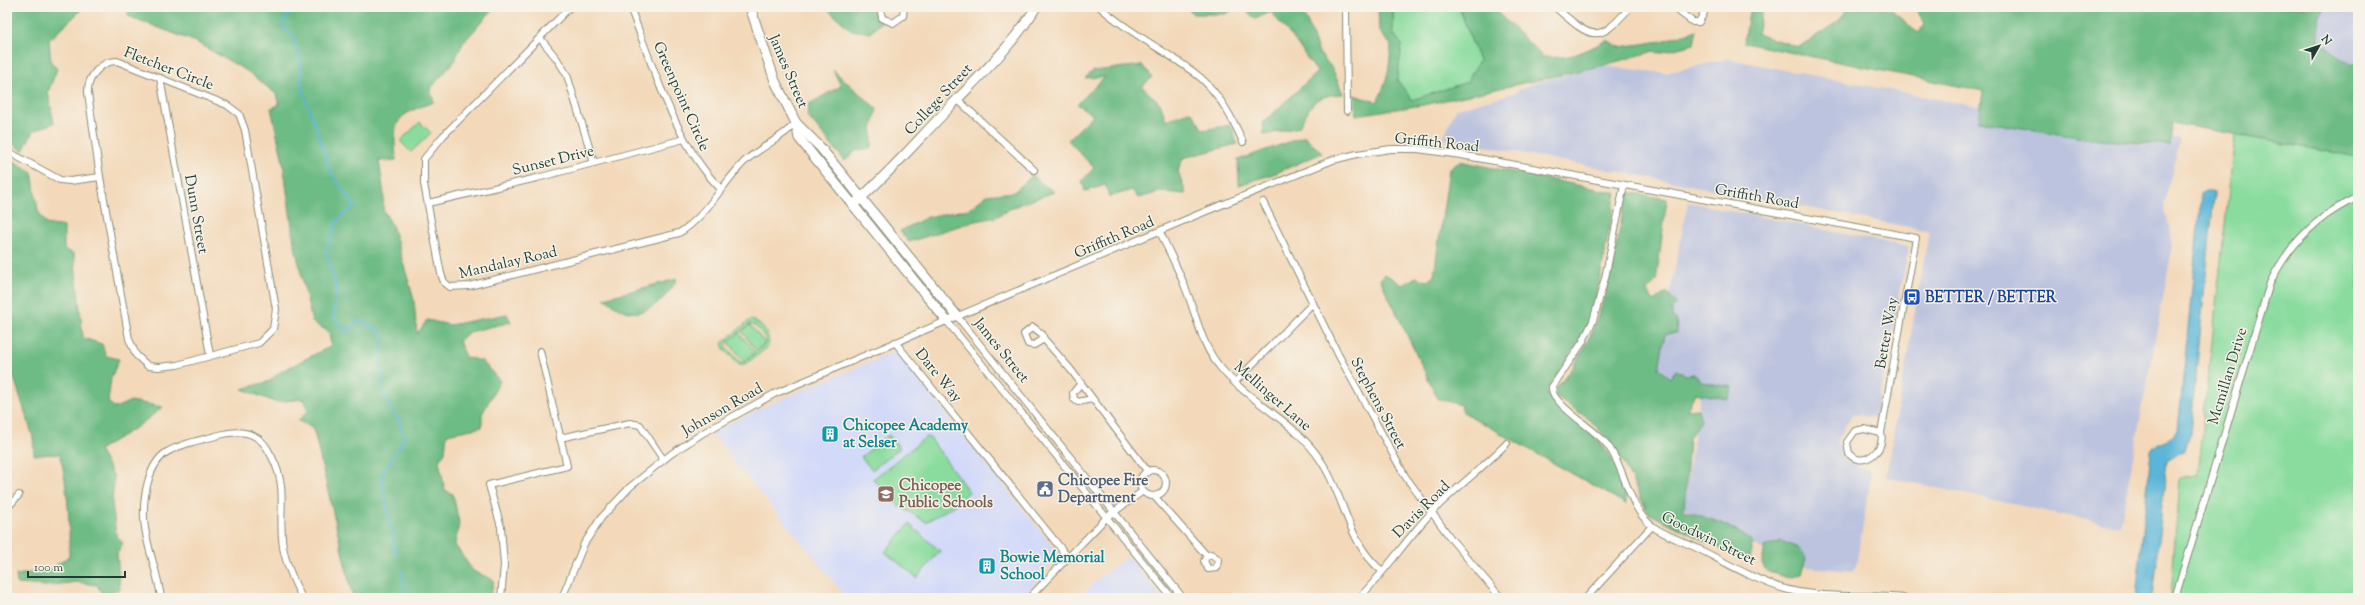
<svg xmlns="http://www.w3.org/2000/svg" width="2365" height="605" font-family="'Sorts Mill Goudy',serif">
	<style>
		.built { fill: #d2d9f9 }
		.industrial { fill: #bcc3de }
		.green { fill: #89dc9e; stroke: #548c69; fill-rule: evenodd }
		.forest { fill: #6ebc85; stroke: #467c5c }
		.water { fill: #5ab6d8; stroke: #3c7a86 }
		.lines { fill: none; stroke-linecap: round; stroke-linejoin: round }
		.stream { stroke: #5ab6d8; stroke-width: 2 }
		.street-casing { stroke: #898b77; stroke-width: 8 }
		.secondary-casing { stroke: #898b77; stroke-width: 11 }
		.street { stroke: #fff; stroke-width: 6 }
		.secondary { stroke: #fff; stroke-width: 9 }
		.labels { text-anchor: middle; stroke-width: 3; stroke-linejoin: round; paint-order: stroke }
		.street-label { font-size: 15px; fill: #1f3d34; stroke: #f7f3e8 }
		.transit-label { font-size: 15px; font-weight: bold; fill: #164399; stroke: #f7f3e8; text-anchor: start }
		.culture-label { font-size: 15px; font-weight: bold; fill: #0d838f; stroke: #f7f3e8; text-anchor: start }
		.service-label { font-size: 15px; font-weight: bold; fill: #4e5e75; stroke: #f7f3e8; text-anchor: start }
		.education-label { font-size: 15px; font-weight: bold; fill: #785e54; stroke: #f7f3e8; text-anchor: start }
	</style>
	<rect width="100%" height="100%" fill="#f7f3e8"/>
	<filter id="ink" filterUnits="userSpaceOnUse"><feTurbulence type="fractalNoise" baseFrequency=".025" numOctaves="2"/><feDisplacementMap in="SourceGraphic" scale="8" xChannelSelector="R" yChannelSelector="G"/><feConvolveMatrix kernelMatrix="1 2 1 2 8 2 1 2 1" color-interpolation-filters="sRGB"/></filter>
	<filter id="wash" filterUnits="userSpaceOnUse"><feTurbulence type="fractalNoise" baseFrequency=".012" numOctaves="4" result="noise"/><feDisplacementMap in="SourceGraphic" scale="16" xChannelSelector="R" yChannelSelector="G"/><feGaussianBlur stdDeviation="0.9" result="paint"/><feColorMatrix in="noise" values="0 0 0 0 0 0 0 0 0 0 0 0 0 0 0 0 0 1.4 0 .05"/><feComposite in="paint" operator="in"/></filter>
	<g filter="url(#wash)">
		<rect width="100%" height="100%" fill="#f3d9ba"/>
		<g class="built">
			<polygon points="896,351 1059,554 1022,598 847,598 711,433 772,403"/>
			<polygon points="1128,556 1162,598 1080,598 1094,582"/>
		</g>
		<g class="industrial">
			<polygon points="2324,7 2358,7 2358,62 2351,65 2319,42 2319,18"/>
			<polygon points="1728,59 1953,102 2180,139 2164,204 2173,244 2120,527 1886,477 1929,231 1443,138 1456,109 1513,93 1536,82 1604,66 1665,73"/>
			<polygon points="1688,202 1909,247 1875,418 1852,414 1837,442 1845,461 1872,472 1855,571 1794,566 1683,507 1702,384 1654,374"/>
		</g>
		<g class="green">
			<polygon points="1393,7 1459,7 1479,61 1467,82 1412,100 1397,80 1402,45 1393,33"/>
			<polygon points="420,122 431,133 411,152 400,141"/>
			<polygon points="2235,135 2358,157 2358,598 2171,598 2179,478 2197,475"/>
			<path d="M750 320C761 321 772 337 768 347L746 364 740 366 724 349 722 343ZM750 324C757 325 766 336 766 343L745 362H740L727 348 726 343Z"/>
			<polygon points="750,325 765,343 756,350 742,332"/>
			<polygon points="739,333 755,352 744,361 728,342"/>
			<polygon points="889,435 900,448 872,470 861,457"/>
			<polygon points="926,437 930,438 969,492 955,505 926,522 898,505 873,479"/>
			<polygon points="909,524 940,551 917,578 885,552"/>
		</g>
		<g class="forest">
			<polygon points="7,7 79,7 79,12 49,40 51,62 57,69 48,92 54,123 33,131 23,151 7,140"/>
			<path d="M129 7H495L463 43 454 62 430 89 434 102C394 116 393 119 396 160L379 161 384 195 383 210 392 225 414 300 417 334 427 320 450 325 507 314 511 322 469 332 459 341 465 357 482 361 500 381 482 414V427L447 434 445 452 439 461 445 490 453 494 459 523 455 545 473 571 494 580 490 598H353L313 427 298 421 308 411 303 399 275 402 242 389 270 381 280 372 331 346 329 332 312 322 294 242 283 162 271 108 279 105 276 94 247 71 196 42 128 16Z"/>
			<polygon points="825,7 877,7 876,14 881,22 871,33 851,30"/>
			<polygon points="1186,7 1240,7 1225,14 1193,14"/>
			<path d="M1243 7H1298L1307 21 1319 53 1332 68 1343 94C1314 95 1312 103 1299 127L1264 135 1263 123 1317 72 1293 38 1271 12 1255 19Z"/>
			<path d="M1378 7H1393V33L1402 45 1397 80 1412 100 1467 82 1479 61 1459 7H1492L1543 57C1572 59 1581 53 1607 40L1620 47 1662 41 1697 30 1694 44 1659 53 1654 51 1601 66 1423 105 1356 115 1354 95 1377 102C1387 84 1390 66 1391 45L1379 32Z"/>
			<path d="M1750 7H1763L1757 34 1799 47 1837 22 1849 8C1860 8 1887 6 1895 12 1904 19 1909 28 1919 33L1925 23 1914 7H2324L2319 18V42L2351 65 2358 62V157L2172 123 2170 145 2090 139 1979 121 1983 91 1744 43Z"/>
			<polygon points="1142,65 1152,77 1142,87 1160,103 1166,120 1189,112 1193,113 1203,130 1231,125 1237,144 1183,158 1178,171 1186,194 1160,192 1138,198 1132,190 1109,197 1106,185 1085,191 1082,181 1094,168 1068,140 1093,115 1077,104 1105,77 1085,78 1093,71"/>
			<polygon points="833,70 877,109 872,129 872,148 857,150 845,161 807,116 809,104 841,86"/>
			<polygon points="1305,136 1322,153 1276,173 1239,185 1238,160"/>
			<path d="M7 157 32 172 38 211 46 224 64 227V249L74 254 83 338 102 344 106 356 119 359 111 378 108 402 115 408 131 401 163 407 137 427 99 450 114 477 112 502 116 535 123 543 117 553 120 589 103 595 97 585 76 582 46 586 17 584 16 575 50 570 69 556C70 522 68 487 60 454L34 455 33 437 9 362 7 347Z"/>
			<path d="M1459 161 1616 193 1596 299 1588 328 1547 389 1548 396C1558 406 1569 413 1579 421 1601 441 1628 473 1626 504L1463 412 1461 405 1438 399 1380 279 1385 274 1403 285 1416 277 1427 281 1434 276 1449 169Z"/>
			<polygon points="1032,176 1054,192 1013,207 996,217 971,222 909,242 900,231 928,217 969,209 987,195 1014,192"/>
			<path d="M1627 192 1667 199 1656 281 1647 291 1654 301 1667 292 1677 304 1672 309V317L1676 319 1677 333 1665 334 1659 369 1670 378 1676 370 1685 375 1694 374 1701 382 1732 387 1728 399 1695 393 1687 410 1698 409 1701 421 1689 438 1684 510 1721 523 1751 539 1752 550 1749 563 1648 513 1616 448 1591 421 1556 396 1555 389C1606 334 1612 263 1627 192Z"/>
			<path d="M677 279C670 295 648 316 629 312 620 310 611 303 604 298Z"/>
			<polygon points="1781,541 1800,549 1806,559 1801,574 1789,578 1766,571 1762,563 1765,547"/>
		</g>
		<path class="water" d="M2205 191H2212L2214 196 2190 434 2185 450 2167 461 2152 598H2136L2151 451C2157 439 2173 441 2178 430L2201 194Z"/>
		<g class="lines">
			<g class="stream">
				<polyline points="289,7 291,12 282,24 295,40 301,65 301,84 332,175 355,206 338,219 326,252 337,290 333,317 347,332 359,320 381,331 383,395 398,419 404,439 381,476 396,555"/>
				<polyline points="402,571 406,598"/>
			</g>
		</g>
	</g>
	<g filter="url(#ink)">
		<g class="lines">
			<g class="street-casing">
				<g id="street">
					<path d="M570 7 443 136 424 159V184L441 274 444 282 450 287 469 286 679 233C706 217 722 184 744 162 760 147 781 139 796 123"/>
					<path d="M630 7C652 64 677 147 721 189"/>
					<polyline points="880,7 882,18 893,23 903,16 904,7"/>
					<path d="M1100 7C1131 35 1169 52 1201 78 1220 95 1233 119 1243 142"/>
					<polyline points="1346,7 1347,111"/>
					<path d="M1555 7C1591 38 1597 46 1630 7"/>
					<polyline points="1673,7 1693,22 1699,22 1707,7"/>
					<polyline points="540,38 557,59 567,75 594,163"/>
					<path d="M117 61 227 105 239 114 245 130 276 309 273 329 259 343 177 365 159 367 148 366 136 355 129 339 100 177 88 93C87 77 101 61 117 61Z"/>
					<polyline points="160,78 210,355"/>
					<polyline points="957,99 1034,170"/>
					<polyline points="7,151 60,180 70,181 100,177"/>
					<path d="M1624 185 1605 278 1593 321 1582 343 1552 387C1549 401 1592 428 1603 440 1626 464 1625 504 1652 526 1664 535 1687 543 1701 550 1726 563 1761 583 1789 590 1825 599 1866 594 1903 598"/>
					<polyline points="1263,202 1339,356 1405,476 1452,540 1501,598"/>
					<polyline points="428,203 537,178 684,139"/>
					<path d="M1160 232C1168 250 1178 268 1185 287 1196 313 1201 345 1220 367 1249 403 1296 421 1321 461 1346 498 1346 541 1382 571"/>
					<polyline points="957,316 1183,598"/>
					<polyline points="946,320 1172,598"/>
					<polyline points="1044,339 1034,345 1028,344 1024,334 1033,327 1042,334 1044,339 1071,370 1148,472"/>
					<polyline points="895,342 1067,556"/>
					<polyline points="1235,382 1312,304"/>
					<polyline points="1081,383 1073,393 1074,399 1078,402 1092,399"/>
					<polyline points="560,438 630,423 640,425 663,459"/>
					<circle cx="1153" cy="483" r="13"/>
					<polyline points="1154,496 1207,556 1204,561 1208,569 1217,568 1218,559 1211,554 1207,556"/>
					<polyline points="7,508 19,495"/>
					<path d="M161 598C158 571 145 545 144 518 143 497 148 464 167 452 182 443 202 440 219 435 237 430 255 430 267 448 291 487 277 507 283 547 286 565 294 582 302 598"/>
					<polyline points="501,598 504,565 501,527 489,485 567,466 540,351"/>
					<path d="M562 598 584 544 601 518 630 487 671 454 703 433 774 394 1204 212 1333 160 1357 154 1391 149H1418L1461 155 1916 238 1881 433C1886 450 1863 469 1849 454L1847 442 1855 431 1864 429 1881 433"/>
					<polyline points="1029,598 1107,517 1143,491"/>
					<path d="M1359 598C1385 572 1405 541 1430 514 1454 489 1483 468 1507 443"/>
					<polyline points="1586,598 1652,526"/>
					<path d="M2175 598 2270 283C2289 244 2318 215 2358 197"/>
				</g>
			</g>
			<g class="secondary-casing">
				<g id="secondary">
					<polyline points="750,7 775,81 796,123 799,138 946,320"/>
					<polyline points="796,123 820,147 957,316"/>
					<path d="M853 205C887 176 916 142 947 110 977 78 1013 46 1036 7"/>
				</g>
			</g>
			<use href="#street" class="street"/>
			<use href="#secondary" class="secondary"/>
		</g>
	</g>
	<defs>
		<g id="bus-square" transform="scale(0.9)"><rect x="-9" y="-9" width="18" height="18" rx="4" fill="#1a4fb4" stroke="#f7f3e8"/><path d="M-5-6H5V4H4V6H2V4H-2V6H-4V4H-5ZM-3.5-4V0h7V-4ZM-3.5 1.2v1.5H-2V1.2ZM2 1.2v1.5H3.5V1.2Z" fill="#fff"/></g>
		<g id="building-square" transform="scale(0.9)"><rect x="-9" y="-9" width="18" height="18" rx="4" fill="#0f9aa8" stroke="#f7f3e8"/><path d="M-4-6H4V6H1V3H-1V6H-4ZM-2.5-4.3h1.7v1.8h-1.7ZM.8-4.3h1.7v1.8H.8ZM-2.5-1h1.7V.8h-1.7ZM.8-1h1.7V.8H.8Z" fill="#fff"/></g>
		<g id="civic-square" transform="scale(0.9)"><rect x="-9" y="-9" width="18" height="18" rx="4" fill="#5c6f8a" stroke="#f7f3e8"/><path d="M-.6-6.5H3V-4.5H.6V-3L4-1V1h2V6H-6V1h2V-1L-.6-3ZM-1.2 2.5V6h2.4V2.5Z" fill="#fff"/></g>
		<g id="school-square" transform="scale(0.9)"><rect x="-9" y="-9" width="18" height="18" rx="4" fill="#8d6e63" stroke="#f7f3e8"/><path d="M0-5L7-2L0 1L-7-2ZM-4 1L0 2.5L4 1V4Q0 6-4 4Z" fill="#fff"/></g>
	</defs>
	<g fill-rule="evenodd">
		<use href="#bus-square" x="1912" y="297"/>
		<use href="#building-square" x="830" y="434"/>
		<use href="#civic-square" x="1045" y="489"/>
		<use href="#school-square" x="886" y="494"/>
		<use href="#building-square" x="987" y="566"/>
	</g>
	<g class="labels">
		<g class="street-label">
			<text transform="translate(169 68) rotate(21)" y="5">Fletcher Circle</text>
			<text transform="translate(789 71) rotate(67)" y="5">James Street</text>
			<text transform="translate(682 96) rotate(66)" y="5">Greenpoint Circle</text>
			<text transform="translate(938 99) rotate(-47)" y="5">College Street</text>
			<text transform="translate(1437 142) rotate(6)" y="5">Griffith Road</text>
			<text transform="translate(553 160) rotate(-14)" y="5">Sunset Drive</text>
			<text transform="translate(1757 196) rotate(10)" y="5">Griffith Road</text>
			<text transform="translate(197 214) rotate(80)" y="5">Dunn Street</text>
			<text transform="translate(1114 237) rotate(-23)" y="5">Griffith Road</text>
			<text transform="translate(508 262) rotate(-13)" y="5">Mandalay Road</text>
			<text transform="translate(1886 333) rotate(-80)" y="5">Better Way</text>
			<text transform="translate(1002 350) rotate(51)" y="5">James Street</text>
			<text transform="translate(939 375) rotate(51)" y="5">Dare Way</text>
			<text transform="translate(2227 376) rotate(-73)" y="5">Mcmillan Drive</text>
			<text transform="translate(1273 396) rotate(41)" y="5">Mellinger Lane</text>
			<text transform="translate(1379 403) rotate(62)" y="5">Stephens Street</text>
			<text transform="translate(722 409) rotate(-30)" y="5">Johnson Road</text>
			<text transform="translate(1421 509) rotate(-45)" y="5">Davis Road</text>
			<text transform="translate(1709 538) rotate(26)" y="5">Goodwin Street</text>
		</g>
		<g class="transit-label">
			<text x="1925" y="302">BETTER / BETTER</text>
		</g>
		<g class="culture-label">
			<text x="843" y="430">Chicopee Academy<tspan x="843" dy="17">at Selser</tspan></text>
			<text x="1000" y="562">Bowie Memorial<tspan x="1000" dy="17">School</tspan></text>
		</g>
		<g class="service-label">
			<text x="1058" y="485">Chicopee Fire<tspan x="1058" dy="17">Department</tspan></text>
		</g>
		<g class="education-label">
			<text x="899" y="490">Chicopee<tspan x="899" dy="17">Public Schools</tspan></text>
		</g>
	</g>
	<rect width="2365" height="605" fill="none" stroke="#f7f3e8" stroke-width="24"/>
	<g transform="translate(2319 46) rotate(51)" stroke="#f7f3e8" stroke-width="3" paint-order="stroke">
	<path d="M0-3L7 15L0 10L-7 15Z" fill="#1f3d34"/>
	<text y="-6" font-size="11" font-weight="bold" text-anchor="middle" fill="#1f3d34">N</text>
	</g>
	<path d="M28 571v6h97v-6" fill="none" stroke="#1f3d34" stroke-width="2"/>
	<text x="34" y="571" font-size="12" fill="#1f3d34" stroke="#f7f3e8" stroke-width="3" paint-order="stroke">100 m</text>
</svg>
